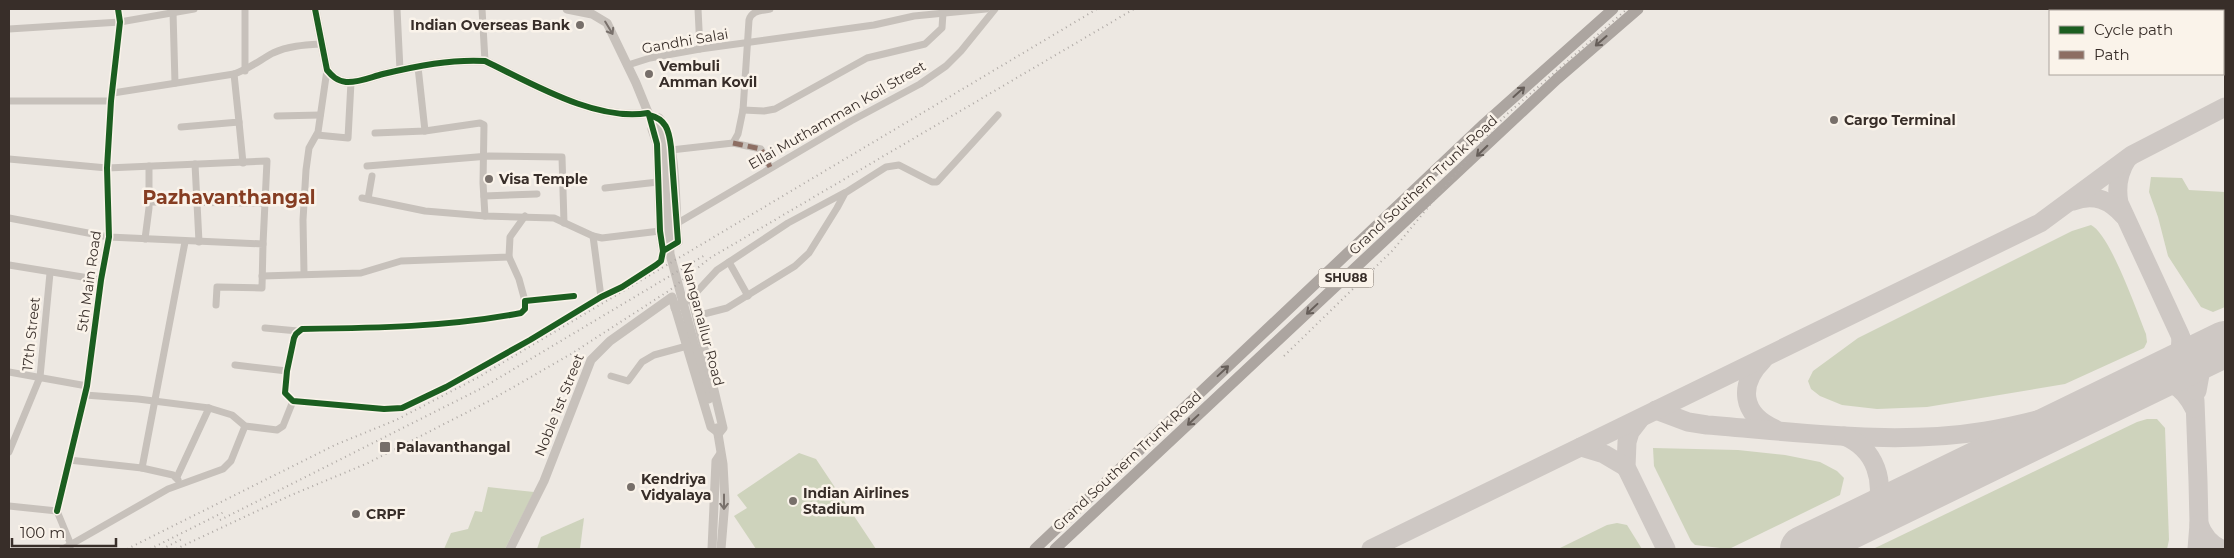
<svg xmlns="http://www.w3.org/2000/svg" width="2234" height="558" font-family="Montserrat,sans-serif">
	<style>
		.green { fill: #ced3bc }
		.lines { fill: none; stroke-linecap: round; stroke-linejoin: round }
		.taxiway { stroke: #cec8c4; stroke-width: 19 }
		.runway { stroke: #cec8c4; stroke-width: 46 }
		.minor { stroke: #c7c1bb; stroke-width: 7 }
		.tertiary { stroke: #c7c1bb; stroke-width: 9 }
		.primary { stroke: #aca5a0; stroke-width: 11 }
		.rail { stroke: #afa9a5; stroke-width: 2; stroke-dasharray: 1 4; stroke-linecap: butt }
		.tertiary-bridge { stroke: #c7c1bb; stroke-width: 9 }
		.quiet { stroke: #8d6e63; stroke-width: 5; stroke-dasharray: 10 5; stroke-linecap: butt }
		.cycleway-casing { stroke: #faf3ea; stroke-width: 9 }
		.cycleway { stroke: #1b5e20; stroke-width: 6 }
		.oneway { stroke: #78706b }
		.oneway2 { stroke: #665e59 }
		.poi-dot { fill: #776f6a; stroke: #faf3ea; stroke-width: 2 }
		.labels { text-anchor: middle; stroke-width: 5; stroke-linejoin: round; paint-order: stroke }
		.shield { fill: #faf3ea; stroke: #726963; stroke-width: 1 }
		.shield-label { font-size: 12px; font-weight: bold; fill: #382e29 }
		.poi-label { font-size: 14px; font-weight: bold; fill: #382e29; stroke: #faf3ea; text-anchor: start }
		.street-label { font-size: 14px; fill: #382e29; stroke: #faf3ea }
		.district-label { font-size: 19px; font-weight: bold; fill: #863d22; stroke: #faf3ea }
	</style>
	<rect width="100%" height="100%" fill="#ede8e2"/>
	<g class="green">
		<polygon points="2151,177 2182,178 2189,190 2225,192 2225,307 2213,312 2201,307 2168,256 2158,217 2149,192"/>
		<path d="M2091 225C2110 234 2137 312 2146 334L2147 342 2144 348 2065 384 1927 407 1877 409 1842 405 1820 396 1811 389 1808 381 1813 371 1858 338 2072 231Z"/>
		<polygon points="2147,419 2157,419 2165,428 2169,540 2167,549 1873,549 2137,422"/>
		<polygon points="1653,448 1738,450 1785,455 1820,462 1837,471 1844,478 1840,495 1729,549 1695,545 1691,541 1654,466"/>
		<polygon points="799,453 816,459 876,549 756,549 734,516 747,508 737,495"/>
		<polygon points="488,487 534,492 505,549 444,549 451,533 468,529 475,511 482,512"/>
		<polygon points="584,518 580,549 537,549 541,537"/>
		<polygon points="1617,523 1627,525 1642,549 1558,549 1607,525"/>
	</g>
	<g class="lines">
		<g class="taxiway">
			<path d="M2127 159C2118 173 2116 187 2119 203L2180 335 2189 361 2195 401 2198 481 2199 524 2197 549"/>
			<path d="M2073 201C2094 193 2110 200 2124 216"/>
			<path d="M1763 360C1738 385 1741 414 1775 429"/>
			<polyline points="2168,371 2180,353 2181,338"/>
			<path d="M2143 383C2170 380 2181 383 2194 408"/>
			<polyline points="2197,391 2201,369 2219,347"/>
			<path d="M1656 410 1688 422 1707 425C1799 432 1894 446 1985 431 2029 424 2072 411 2114 397"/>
			<polyline points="1640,419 1630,432 1627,442 1626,467 1666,549"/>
			<path d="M1844 436C1876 449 1886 482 1875 514"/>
			<polyline points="1581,447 1604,454 1626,467"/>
			<path d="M2199 524C2203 535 2210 544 2221 549"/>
			<polyline points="1371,549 2040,223 2132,155 2225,107"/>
		</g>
		<polyline class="runway" points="1803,549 2225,344"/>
		<g class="minor">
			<polyline points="397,9 400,70"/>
			<polyline points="482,9 485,61"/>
			<polyline points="698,9 700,49"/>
			<polyline points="173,12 175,83"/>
			<polyline points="9,29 120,22 194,9"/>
			<polyline points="628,65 650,58 700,49 874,25 914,16 986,9"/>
			<polyline points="418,67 425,131"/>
			<polyline points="245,71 245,9"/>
			<path d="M113 93 234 74C249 69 260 60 273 53 288 46 304 45 320 44"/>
			<polyline points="9,101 111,101"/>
			<polyline points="743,110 764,111 775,109 867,58 925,44 942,28 943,13"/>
			<polyline points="277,116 320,115"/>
			<polyline points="239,122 243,163"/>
			<polyline points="181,127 239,122 234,74"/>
			<polyline points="375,133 425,131 480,123 484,125 483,183 485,216"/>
			<polyline points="317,135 348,138 351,82"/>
			<polyline points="733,143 761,149 770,167"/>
			<path d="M671 150 733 143 738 134 743 110 749 20C752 10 761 11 770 9"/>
			<polyline points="9,159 107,168 267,161 263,244"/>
			<polyline points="195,164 199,242"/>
			<polyline points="367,166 489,156 562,157 564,223"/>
			<polyline points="605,188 658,182"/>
			<polyline points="484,196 537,194"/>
			<polyline points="362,198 425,211 485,216 554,218 593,236 602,238 660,231"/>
			<polyline points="368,199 372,176"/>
			<polyline points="149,202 266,203"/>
			<polyline points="9,218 109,237 263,244 262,288 217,287 216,305"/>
			<polyline points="676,224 851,121 920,84 946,66 961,51 995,9"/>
			<polyline points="593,236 601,297"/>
			<polyline points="145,239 149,208 149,166"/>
			<polyline points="509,257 519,279 525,301"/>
			<polyline points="729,262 748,296"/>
			<polyline points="9,265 101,280"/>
			<polyline points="304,273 303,220 306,170 309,148 318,132 327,70"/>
			<polyline points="262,276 361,273 401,261 509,257 510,237 525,216"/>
			<path d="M574 296 525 301V309L521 313C448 327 375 328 302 329L296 334 294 338 287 371 285 393 293 401 384 409 402 408 446 387 530 340 601 297 622 287 661 261 663 251"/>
			<polyline points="692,297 717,270 788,223 844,193"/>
			<polyline points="696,316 727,308 795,266 809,253 837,208 845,193 886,167 899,165 932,182 937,182 998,115"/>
			<polyline points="265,328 298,331"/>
			<polyline points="235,365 287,371"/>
			<polyline points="9,372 87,386"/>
			<polyline points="611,376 628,381 642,362 654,355 687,346"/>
			<polyline points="85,395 138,399 209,408 232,415 245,426 277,430 283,426 293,401"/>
			<polyline points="9,452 40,377 50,273"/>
			<polyline points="69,460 142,468 185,242"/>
			<polyline points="142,468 173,475 178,480"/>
			<polyline points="177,477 209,408"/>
			<polyline points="9,506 57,511"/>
			<polyline points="57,511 87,386 101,280 109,237 107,168 111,101 120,22 118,9"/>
			<polyline points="57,511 71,545"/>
			<polyline points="63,549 168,489 223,469 231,461 245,426"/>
		</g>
		<g class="tertiary">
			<path d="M315 9 327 70C332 76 337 81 346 82 358 83 371 77 383 74 417 66 451 59 485 61 531 83 596 122 648 113"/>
			<polyline points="567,9 592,14 607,23 636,83 649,115 659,130 664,150 670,254 709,399"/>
			<path d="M649 116 659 118C678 138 675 213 678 242"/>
			<polyline points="652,129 657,144 660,231 663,251"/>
			<polyline points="717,428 723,464 725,501 721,549"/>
			<polyline points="510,549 544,481 591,360 610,341 672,297 711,427 719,433 723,428 692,297 687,300"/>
			<polyline points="712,549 716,461 720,455"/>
		</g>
		<g class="primary">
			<polyline points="1035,549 1484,124 1613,9"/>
			<polyline points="1055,549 1557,79 1638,9"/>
		</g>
		<g class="rail">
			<polyline points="1284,356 1393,250 1485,138 1506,115 1627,9"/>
			<polyline points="220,520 482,388 705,255"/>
			<polyline points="127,549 335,445 396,420 477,378 1097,9"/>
			<polyline points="150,549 226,511"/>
			<polyline points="162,549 182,539"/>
			<polyline points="176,549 289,496 368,463 489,401 571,354 670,290 710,258 1134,9"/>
		</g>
		<g class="tertiary-bridge">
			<polyline points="663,251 678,242"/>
			<polyline points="675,308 687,300"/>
		</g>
		<polyline class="quiet" points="733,143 761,149 770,167"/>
		<g class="cycleway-casing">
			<g id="cycleway">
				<path d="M315 9 327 70C332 76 337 81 346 82 358 83 371 77 383 74 417 66 451 59 485 61 531 83 596 122 648 113"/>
				<path d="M574 296 525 301V309L521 313C448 327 375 328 302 329L296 334 294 338 287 371 285 393 293 401 384 409 402 408 446 387 530 340 601 297 622 287 656 265 661 261 663 251 660 231 657 144 649 115C666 119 669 130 671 147L678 242 663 251"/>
				<polyline points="57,511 87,386 101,280 109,237 107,168 111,101 120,22 118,9"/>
			</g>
		</g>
		<use href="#cycleway" class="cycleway"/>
	</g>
	<defs><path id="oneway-shaft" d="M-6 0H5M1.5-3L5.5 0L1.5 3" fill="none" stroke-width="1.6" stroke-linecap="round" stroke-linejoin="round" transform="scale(1.25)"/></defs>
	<g class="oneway">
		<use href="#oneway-shaft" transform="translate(609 28) rotate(59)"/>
		<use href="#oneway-shaft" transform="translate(724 502) rotate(90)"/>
	</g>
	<g class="oneway2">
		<use href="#oneway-shaft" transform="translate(1601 41) rotate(139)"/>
		<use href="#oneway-shaft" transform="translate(1519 92) rotate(-42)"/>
		<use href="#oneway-shaft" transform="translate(1482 151) rotate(136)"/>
		<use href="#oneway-shaft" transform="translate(1312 309) rotate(137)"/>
		<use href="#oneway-shaft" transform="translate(1223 371) rotate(-43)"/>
		<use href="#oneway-shaft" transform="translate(1193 420) rotate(137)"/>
	</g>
	<g class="poi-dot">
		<circle cx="580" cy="25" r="5"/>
		<circle cx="649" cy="74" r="5"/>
		<circle cx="1834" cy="120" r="5"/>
		<circle cx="489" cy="179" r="5"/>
		<rect x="379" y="441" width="12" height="12" rx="2.5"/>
		<circle cx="631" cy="487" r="5"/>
		<circle cx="793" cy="501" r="5"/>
		<circle cx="356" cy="514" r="5"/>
	</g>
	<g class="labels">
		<rect class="shield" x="1318.5" y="268.5" width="55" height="19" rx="4"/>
		<g class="shield-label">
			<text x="1346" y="282">SHU88</text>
		</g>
		<g class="poi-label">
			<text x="570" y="30" text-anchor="end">Indian Overseas Bank</text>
			<text x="659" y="71">Vembuli<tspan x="659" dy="16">Amman Kovil</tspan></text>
			<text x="1844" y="125">Cargo Terminal</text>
			<text x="499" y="184">Visa Temple</text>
			<text x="396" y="452">Palavanthangal</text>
			<text x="641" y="484">Kendriya<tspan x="641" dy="16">Vidyalaya</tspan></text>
			<text x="803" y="498">Indian Airlines<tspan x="803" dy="16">Stadium</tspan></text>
			<text x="366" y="519">CRPF</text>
		</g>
		<g class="street-label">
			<text transform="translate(685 41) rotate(-10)" y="5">Gandhi Salai</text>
			<text transform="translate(837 115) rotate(-30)" y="5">Ellai Muthamman Koil Street</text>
			<text transform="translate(1423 185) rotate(-43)" y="5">Grand Southern Trunk Road</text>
			<text transform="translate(89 281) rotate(-82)" y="5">5th Main Road</text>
			<text transform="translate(703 324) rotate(75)" y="5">Nanganallur Road</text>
			<text transform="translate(31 334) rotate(-84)" y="5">17th Street</text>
			<text transform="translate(559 405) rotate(-68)" y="5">Noble 1st Street</text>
			<text transform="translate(1127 461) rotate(-43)" y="5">Grand Southern Trunk Road</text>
		</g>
		<g class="district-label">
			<text x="229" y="204">Pazhavanthangal</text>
		</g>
	</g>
	<rect width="2234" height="558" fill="none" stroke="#382e29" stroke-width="20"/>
	<rect x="2049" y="10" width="175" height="65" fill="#faf3ea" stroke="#aca49d"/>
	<rect x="2059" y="26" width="25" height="8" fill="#1b5e20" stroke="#aca49d"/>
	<text x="2094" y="35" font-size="15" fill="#382e29">Cycle path</text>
	<rect x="2059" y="51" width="25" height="8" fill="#8d6e63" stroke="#aca49d"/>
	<text x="2094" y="60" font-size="15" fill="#382e29">Path</text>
	<path d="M12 538v8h104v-8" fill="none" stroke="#382e29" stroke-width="2.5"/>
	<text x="20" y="538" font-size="15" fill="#382e29" stroke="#faf3ea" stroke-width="4" paint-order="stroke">100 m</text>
</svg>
